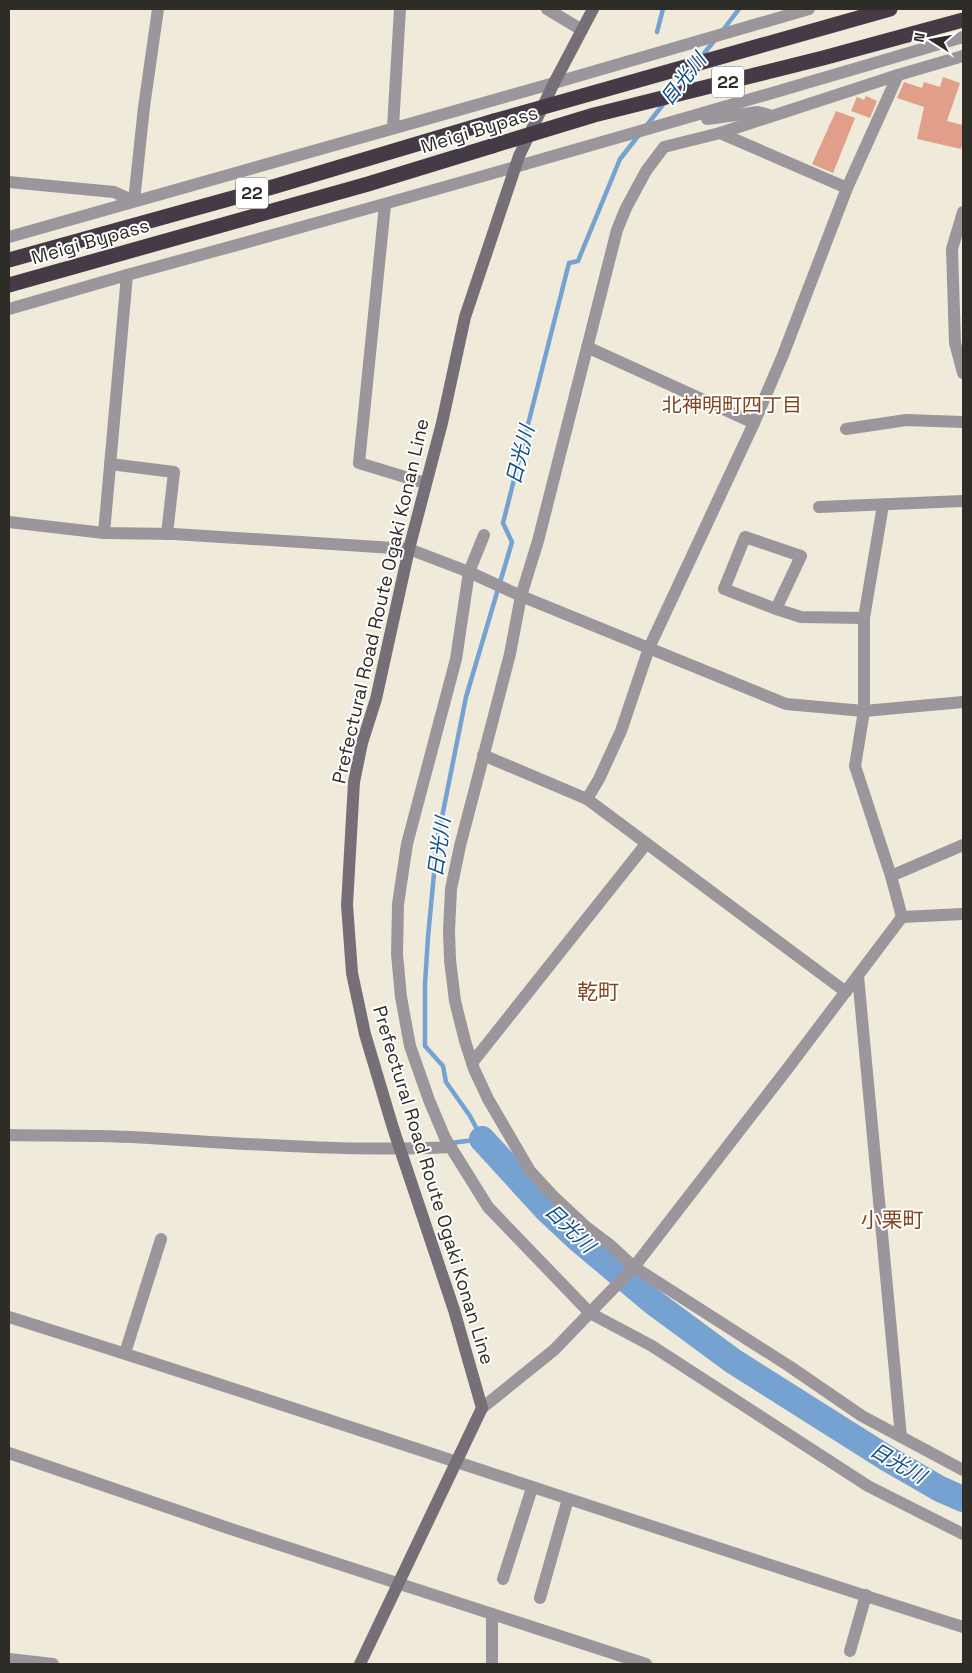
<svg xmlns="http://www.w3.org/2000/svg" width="972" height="1673" font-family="'Space Grotesk','Noto Sans JP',sans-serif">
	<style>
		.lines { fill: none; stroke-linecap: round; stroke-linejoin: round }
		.stream { stroke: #76a2d2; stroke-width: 4.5 }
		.river { stroke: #76a2d2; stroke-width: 26 }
		.building { fill: #e19f89 }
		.street { stroke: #9b969c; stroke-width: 12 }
		.secondary { stroke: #766f77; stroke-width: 12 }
		.highway { stroke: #453b47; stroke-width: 15 }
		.highway-bridge { stroke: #453b47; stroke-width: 15 }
		.labels { text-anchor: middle; stroke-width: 4; stroke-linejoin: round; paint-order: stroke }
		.shield { fill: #fff; stroke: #6d6b67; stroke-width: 1 }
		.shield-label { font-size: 18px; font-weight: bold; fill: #2e2c26 }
		.street-label { font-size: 19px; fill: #2e2c26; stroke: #fff }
		.water-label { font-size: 20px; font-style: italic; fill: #0d4f8a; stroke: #fff }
		.neighbourhood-label { font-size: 20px; fill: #83451e; stroke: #fff }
		.quarter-label { font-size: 21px; fill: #83451e; stroke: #fff }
	</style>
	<rect width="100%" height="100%" fill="#efead9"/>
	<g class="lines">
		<g class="stream">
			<polyline points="723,30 739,9"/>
			<polyline points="657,32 663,9"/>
			<polyline points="701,57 715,40"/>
			<polyline points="675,90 690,71"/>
			<polyline points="647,125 665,102"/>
			<polyline points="451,1143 482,1139 470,1116 446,1082 443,1066 425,1046 425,984 428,937 437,842 466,697 512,542 503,523 569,263 578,261 620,159 639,135"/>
		</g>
		<polyline class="river" points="482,1139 547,1210 578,1239 653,1302 733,1361 888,1459 940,1489 963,1499"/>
	</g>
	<g class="building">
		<polygon points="943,77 960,83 947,121 963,125 963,141 961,149 917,139 924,107 897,98 904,82 922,88 924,82 940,87"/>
		<polygon points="866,96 877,101 870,118 851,111 857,97 864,100"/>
		<polygon points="836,111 855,118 833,173 812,164"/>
	</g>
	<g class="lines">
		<g class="street">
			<polyline points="547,9 582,30"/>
			<polyline points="898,75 963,56"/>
			<polyline points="707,119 758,112 769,115"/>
			<polyline points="393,127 400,9"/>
			<polyline points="720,133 847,188"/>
			<polyline points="9,182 114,192 134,201 144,107 158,9"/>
			<polyline points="385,205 359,463 425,483"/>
			<polyline points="963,212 952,249 955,343 963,373"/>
			<polyline points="9,237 554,83 809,9"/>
			<path d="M127 275C407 199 685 119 963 37"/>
			<polyline points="9,309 127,275 104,533"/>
			<polyline points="587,347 754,423"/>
			<polyline points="846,429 906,420 963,422"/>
			<polyline points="110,464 174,472 167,534"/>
			<polyline points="883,505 864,618 864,711 855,766 891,876 902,917"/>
			<polyline points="819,507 963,501"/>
			<polyline points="9,522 104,533 174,534 409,549 469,572 521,596 786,704 864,711 963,702"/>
			<polyline points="484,535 469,572 456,659 407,844 398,904 397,954 401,997 410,1046 429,1100 445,1138 488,1207 590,1313 652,1346 868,1486 963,1534"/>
			<polyline points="776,609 724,589 745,537 801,556 776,609 801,617 864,618"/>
			<polyline points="483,755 587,799"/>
			<polyline points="891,876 963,845"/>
			<polyline points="902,917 963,914"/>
			<polyline points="858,976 901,1437"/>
			<polyline points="846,992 587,799 599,779 621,731 649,648 754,423 783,355 847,188 898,75 720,133 664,147 646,171 626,208 617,230 538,541 521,596 510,654 460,846 451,889 449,931 450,960 455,1001 465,1041 474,1069 488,1099 530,1171 555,1198 585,1226 610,1245 634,1267 789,1366 862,1416 963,1470"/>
			<polyline points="472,1063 646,844"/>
			<path d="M9 1135C55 1136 102 1135 149 1138 249 1144 350 1152 451 1147"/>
			<path d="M9 1317C328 1417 644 1526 963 1627"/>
			<polyline points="125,1353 161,1239"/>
			<polyline points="482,1408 554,1350 634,1267 788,1068 902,917"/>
			<polyline points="9,1453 228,1528 646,1664"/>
			<polyline points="503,1579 532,1488"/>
			<polyline points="540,1598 568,1499"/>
			<polyline points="492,1614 492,1664"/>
			<polyline points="850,1651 866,1595"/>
			<polyline points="9,1659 53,1664"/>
		</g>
		<polyline class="secondary" points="360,1664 482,1408 454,1310 393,1128 365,1034 352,973 347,905 354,782 362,743 376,699 409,549 442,423 465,317 519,156 554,83 593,9"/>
		<g class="highway">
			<polyline points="9,260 276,186 494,121"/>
			<polyline points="9,285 368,184 492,146"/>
		</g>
		<g class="highway-bridge">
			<polyline points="494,121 890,9"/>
			<polyline points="492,146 594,115 823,58 963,20"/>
		</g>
	</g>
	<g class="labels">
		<g class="shield">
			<rect x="712" y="66.5" width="32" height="31" rx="4"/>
			<rect x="236" y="177.5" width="32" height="31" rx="4"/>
		</g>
		<g class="shield-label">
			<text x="728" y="88">22</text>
			<text x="252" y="199">22</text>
		</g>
		<g class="street-label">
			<text transform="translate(479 129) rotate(-17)" y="7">Meigi Bypass</text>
			<text transform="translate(90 241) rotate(-16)" y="7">Meigi Bypass</text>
			<text transform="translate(380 601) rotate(-77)" y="7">Prefectural Road Route Ogaki Konan Line</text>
			<text transform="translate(434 1185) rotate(73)" y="7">Prefectural Road Route Ogaki Konan Line</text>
		</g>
		<g class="water-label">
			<text transform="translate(683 79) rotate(-52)" y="7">日光川</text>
			<text transform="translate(520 455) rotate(-76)" y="7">日光川</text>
			<text transform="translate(439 847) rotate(-82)" y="7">日光川</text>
			<text transform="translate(570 1228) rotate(44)" y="7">日光川</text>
			<text transform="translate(898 1463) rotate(30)" y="7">日光川</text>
		</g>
		<g class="neighbourhood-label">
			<text x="732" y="412">北神明町四丁目</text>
		</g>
		<g class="quarter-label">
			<text x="598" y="999">乾町</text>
			<text x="892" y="1227">小栗町</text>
		</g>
	</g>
	<rect width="972" height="1673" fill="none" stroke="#2e2c26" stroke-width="20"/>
	<g transform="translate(932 40) rotate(281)" stroke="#ffffff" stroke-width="4" paint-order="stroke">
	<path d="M0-4L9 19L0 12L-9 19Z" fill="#2e2c26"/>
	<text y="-8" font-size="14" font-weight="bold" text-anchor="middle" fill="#2e2c26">N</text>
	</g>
</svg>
